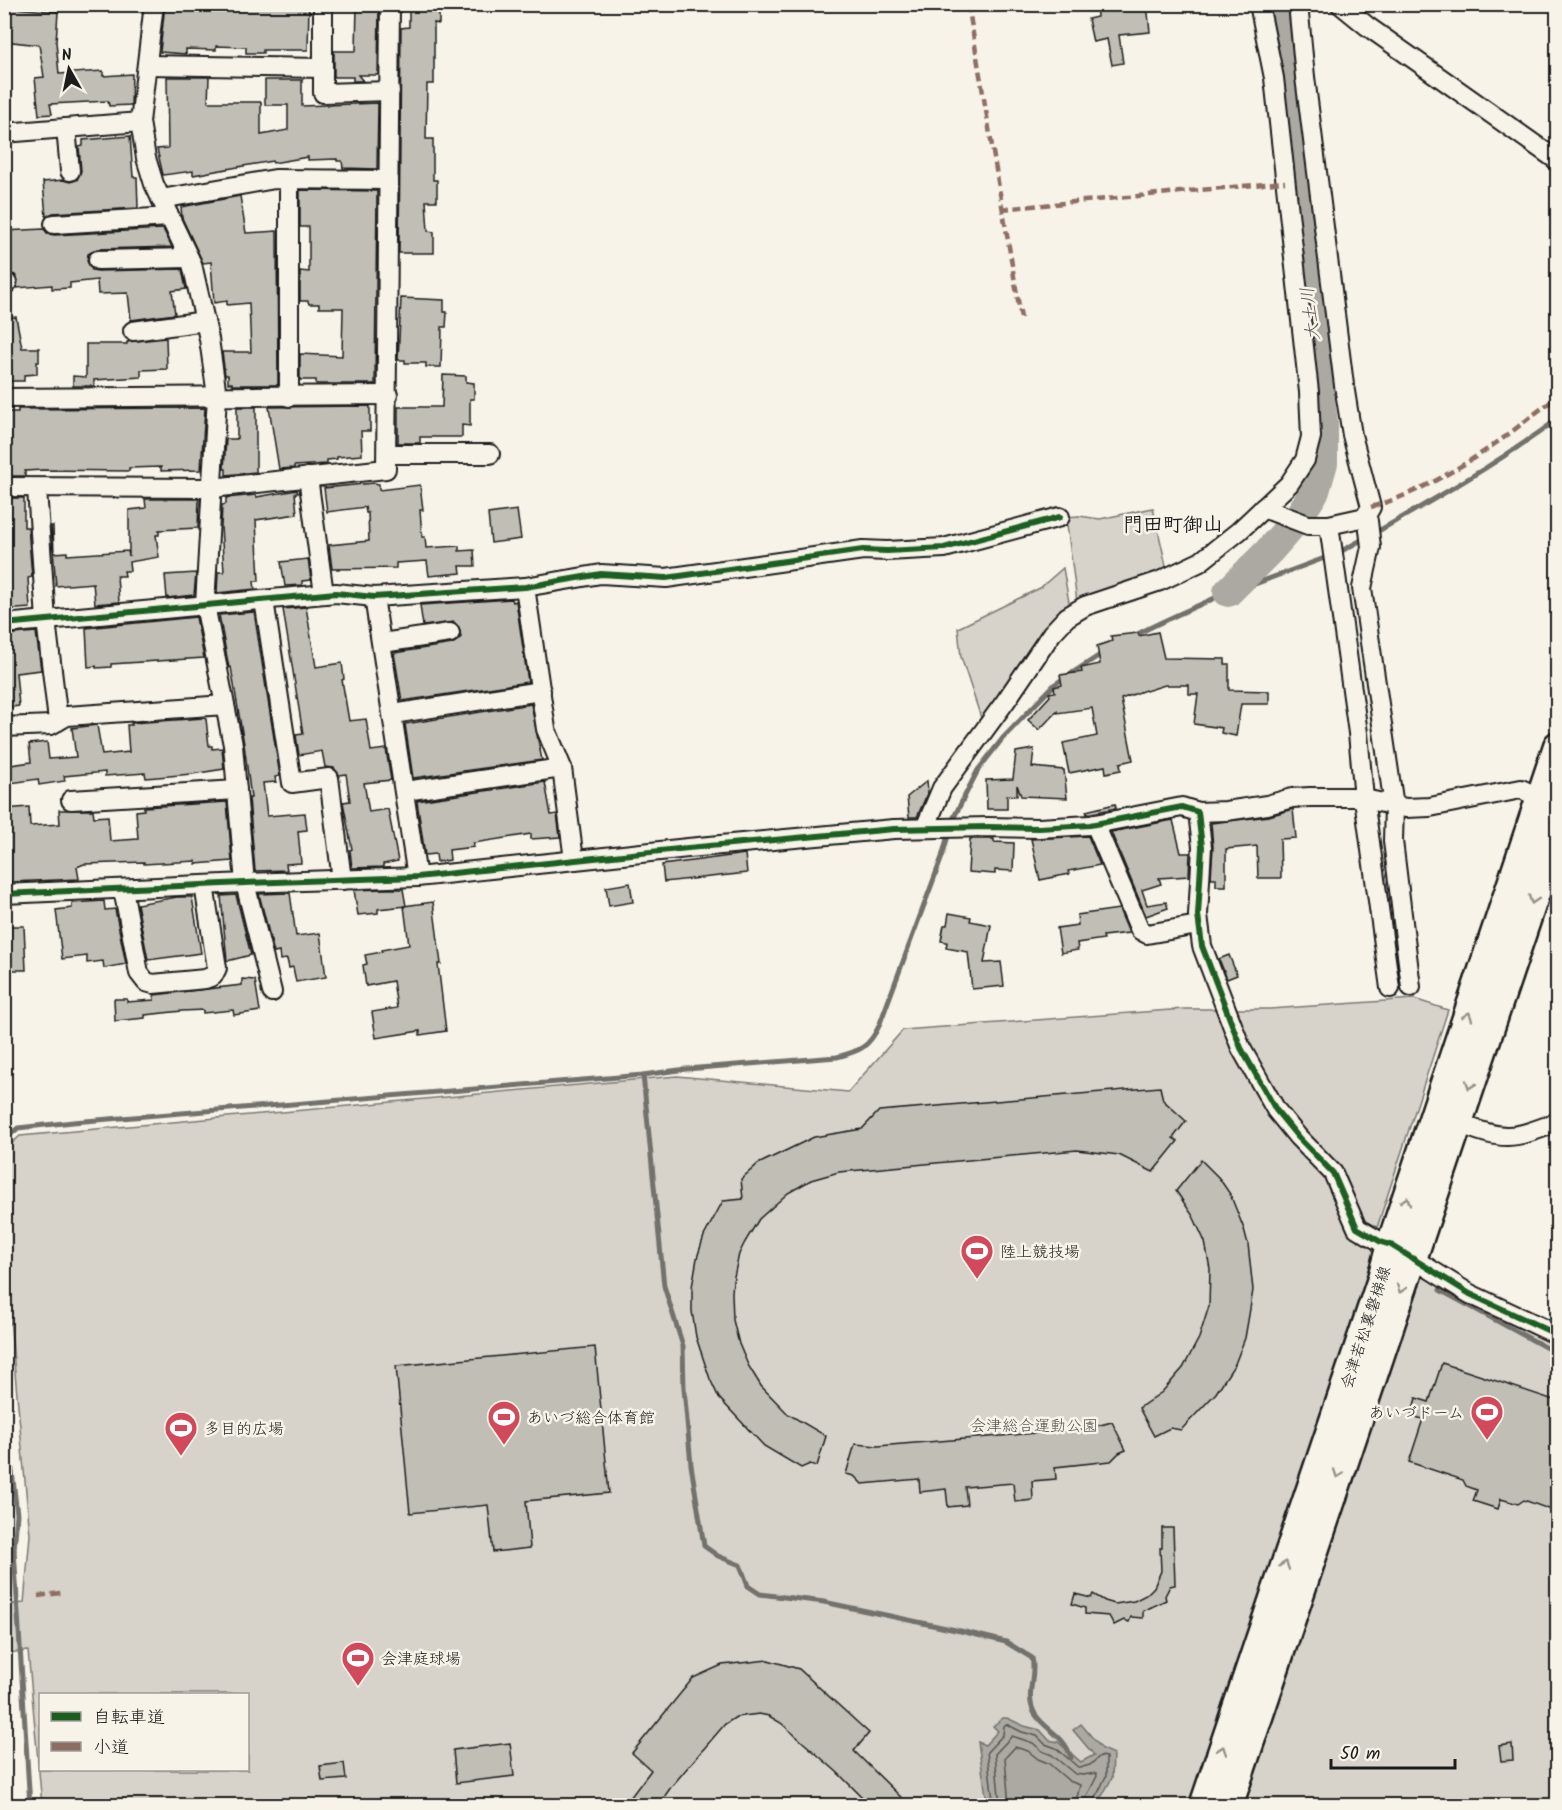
<svg xmlns="http://www.w3.org/2000/svg" width="1562" height="1810" font-family="Kalam,'Klee One',sans-serif">
	<style>
		.green { fill: #d7d3cb; stroke: #7a7874; stroke-width: 1.5; fill-rule: evenodd }
		.water { fill: #aca9a2; stroke: #72716c; stroke-width: 1.5 }
		.lines { fill: none; stroke-linecap: round; stroke-linejoin: round }
		.shore { stroke: #565452; stroke-width: 1.5 }
		.stream { stroke: #72716c; stroke-width: 5 }
		.river { stroke: #aca9a2; stroke-width: 30 }
		.building { fill: #c0beb5; stroke: #1c1c1c; stroke-width: 1.5 }
		.minor-casing { stroke: #1c1c1c; stroke-width: 22 }
		.primary-casing { stroke: #1c1c1c; stroke-width: 33 }
		.minor { stroke: #f7f3e8; stroke-width: 18 }
		.primary { stroke: #f7f3e8; stroke-width: 28 }
		.quiet { stroke: #8d6e63; stroke-width: 4.5; stroke-dasharray: 9 4.5; stroke-linecap: butt }
		.cycleway-casing { stroke: #f7f3e8; stroke-width: 10 }
		.cycleway { stroke: #1b5e20; stroke-width: 6 }
		.oneway { stroke: #94928c }
		.labels { text-anchor: middle; stroke-width: 5; stroke-linejoin: round; paint-order: stroke }
		.poi-label { font-size: 16px; fill: #1c1c1c; stroke: #f7f3e8; text-anchor: start }
		.street-label { font-size: 16px; fill: #1c1c1c; stroke: #f7f3e8 }
		.park-label { font-size: 16px; fill: #545351; stroke: #f7f3e8 }
		.water-label { font-size: 18px; font-style: italic; fill: #565452; stroke: #f7f3e8 }
		.quarter-label { font-size: 20px; font-weight: bold; fill: #1c1c1c; stroke: #f7f3e8 }
	</style>
	<rect width="100%" height="100%" fill="#f7f3e8"/>
	<filter id="ink" filterUnits="userSpaceOnUse"><feTurbulence type="fractalNoise" baseFrequency=".0167" numOctaves="2"/><feDisplacementMap in="SourceGraphic" scale="12" xChannelSelector="R" yChannelSelector="G"/><feConvolveMatrix kernelMatrix="1 2 1 2 8 2 1 2 1" color-interpolation-filters="sRGB"/></filter>
	<g filter="url(#ink)">
		<g class="green">
			<polygon points="1153,508 1167,570 1077,602 1066,517 1079,516 1100,519"/>
			<polygon points="1063,568 1070,608 983,724 961,657 958,628 1040,588"/>
			<path d="M1414 999 1448 1010 1371 1246 1557 1343V1805H42L28 1651 5 1653V1605L24 1603 30 1535 4 1254 5 1149 20 1136 677 1076 848 1092 903 1030 1184 1009H1270ZM40 1694H248V1770H40Z"/>
		</g>
		<polygon class="water" points="1003,1718 1007,1718 1024,1726 1040,1730 1049,1740 1058,1742 1081,1762 1094,1755 1073,1730 1081,1724 1102,1749 1113,1754 1112,1778 1097,1805 982,1805 982,1803 987,1802 978,1742 985,1745 998,1731 993,1726"/>
		<g class="lines">
			<g class="shore">
				<polyline points="991,1806 993,1800 987,1752 1003,1735 1004,1726 1006,1724 1022,1732 1037,1736 1045,1744 1056,1748 1079,1768 1090,1765 1100,1756 1106,1757 1106,1776 1092,1806"/>
				<polyline points="1000,1806 995,1754 1012,1736 1033,1743 1042,1751 1052,1755 1075,1774 1083,1775 1096,1773 1097,1776 1086,1798 1084,1806"/>
				<polyline points="1009,1806 1005,1758 1015,1747 1028,1751 1038,1759 1048,1763 1069,1781 1080,1785 1075,1806"/>
			</g>
			<g class="stream">
				<path d="M1373 534C1437 498 1499 462 1558 419"/>
				<path d="M1132 637C1163 620 1196 607 1228 592L1236 591 1338 553 1365 538"/>
				<path d="M643 1075 664 1286 683 1346 684 1388 691 1465 704 1546 718 1556 740 1565 748 1586 760 1594 824 1602 965 1632 1006 1642 1032 1658C1037 1677 1024 1695 1035 1714 1046 1731 1065 1735 1071 1758"/>
				<path d="M4 1140 18 1128 73 1122 643 1075 686 1069 837 1057C860 1051 869 1047 879 1026L942 857 952 821 978 770 1003 738 1055 684 1103 653"/>
				<polyline points="1440,1290 1558,1354"/>
				<polyline points="4,1402 17,1514 14,1550 30,1806"/>
				<polyline points="4,1552 14,1550"/>
			</g>
			<polyline class="river" points="1228,592 1269,551 1297,519 1315,491 1323,463 1323,425 1275,4"/>
		</g>
		<g class="building">
			<polygon points="165,4 309,4 308,50 263,50 263,53 246,53 246,47 216,46 216,50 186,49 186,54 160,52"/>
			<polygon points="357,4 376,4 376,6 379,6 378,75 358,75 363,81 353,81 353,77 334,77 334,51 356,51"/>
			<polygon points="409,4 439,4 439,24 434,23 434,84 427,84 426,139 433,139 433,180 437,180 437,201 426,201 428,231 434,232 434,253 399,253 401,28 409,27"/>
			<polygon points="1096,4 1147,4 1150,32 1119,35 1123,63 1112,65 1107,39 1093,42 1088,19 1097,17"/>
			<polygon points="4,7 58,12 56,42 59,74 103,71 103,76 132,74 131,105 109,106 108,101 50,104 52,114 39,115 35,78 44,77 39,45 4,41"/>
			<polygon points="167,77 209,77 208,102 261,102 261,135 288,130 288,105 265,105 265,80 302,80 302,106 378,103 377,169 343,168 342,161 337,161 337,159 308,160 308,157 273,163 272,161 193,175 193,171 163,175 157,149 168,148"/>
			<polygon points="130,136 133,177 137,177 138,208 53,213 46,217 43,182 63,180 70,182 77,180 81,171 79,147 83,146 83,140"/>
			<polygon points="300,190 377,191 375,384 316,384 316,380 300,380 300,354 342,356 343,308 319,308 319,304 309,304 308,301 300,301 300,271 309,272 309,227 300,227"/>
			<polygon points="240,196 246,233 277,231 278,385 232,385 232,383 228,383 228,375 225,375 222,352 251,352 249,303 227,305 227,301 214,303 211,262 203,263 182,218 181,207"/>
			<polygon points="44,229 48,234 55,235 163,229 172,247 97,249 88,254 87,261 92,270 98,271 182,269 186,289 172,291 175,314 131,320 128,293 98,294 97,280 70,283 70,288 52,289 52,285 17,288 18,280 15,275 4,272 4,231"/>
			<polygon points="401,298 444,300 444,312 447,312 446,327 442,327 441,367 426,367 426,363 405,363 405,360 398,360"/>
			<polygon points="16,317 22,348 39,348 39,362 37,362 37,374 24,375 24,381 7,381 4,318"/>
			<polygon points="166,338 167,369 141,370 141,377 94,380 94,386 73,386 73,376 86,377 86,344 127,344 127,342"/>
			<polygon points="443,375 466,376 466,382 474,383 474,399 470,399 470,426 462,425 462,437 420,437 420,443 398,443 398,407 442,407"/>
			<polygon points="370,406 370,431 361,431 362,455 337,457 337,459 327,460 327,464 294,466 294,468 279,469 269,407"/>
			<polygon points="237,407 256,407 256,472 226,475 226,469 224,469 226,439 237,439"/>
			<polygon points="205,408 201,470 161,471 161,467 129,468 129,471 43,470 25,471 25,476 8,476 6,412 18,412 18,409"/>
			<polygon points="374,483 379,484 379,490 420,485 423,510 420,510 422,537 425,537 426,548 459,546 459,551 474,550 475,566 460,566 461,573 429,576 427,561 396,563 396,568 332,569 329,545 369,541 368,513 366,513 365,507 327,512 324,488"/>
			<polygon points="297,490 298,493 295,493 297,514 256,520 259,581 254,581 255,589 217,593 218,572 224,572 221,527 222,505 226,504 226,498 256,495 256,497"/>
			<polygon points="4,498 24,498 24,527 28,527 32,577 28,578 30,608 4,610"/>
			<polygon points="145,499 199,499 198,528 159,530 159,535 156,535 159,557 129,562 130,571 124,571 125,576 117,576 119,602 95,604 93,583 56,586 51,526 53,526 54,553 67,552 67,555 128,551 129,556 129,510 146,508"/>
			<polygon points="517,510 521,539 491,543 488,514"/>
			<polygon points="308,559 311,580 302,581 302,585 285,586 281,562"/>
			<polygon points="196,573 194,595 167,598 165,575"/>
			<polygon points="512,599 513,602 516,601 528,682 402,701 394,653 452,644 457,641 461,637 459,627 454,622 423,626 420,605"/>
			<polygon points="306,607 316,667 342,663 344,679 342,680 349,721 366,719 371,751 386,749 391,780 364,783 369,812 388,809 398,861 383,864 383,867 352,868 350,850 352,849 343,802 350,801 346,774 339,775 334,768 325,767 322,751 299,755 296,735 303,734 283,609"/>
			<polygon points="254,612 280,776 275,777 276,782 263,783 267,816 305,813 307,830 298,831 301,863 286,864 287,870 255,871 249,798 251,798 244,744 231,667 229,668 219,615"/>
			<polygon points="196,617 204,658 111,664 111,667 96,668 96,666 88,667 86,628"/>
			<polygon points="36,632 41,670 16,673 19,706 4,708 4,635"/>
			<polygon points="1158,632 1164,658 1225,659 1225,664 1229,664 1229,690 1269,691 1269,704 1241,704 1236,736 1221,733 1222,728 1194,724 1198,694 1189,694 1189,685 1165,685 1146,691 1145,690 1121,699 1133,760 1120,763 1121,770 1106,773 1105,766 1069,773 1063,743 1097,736 1092,708 1057,713 1057,711 1039,730 1028,720 1050,696 1049,693 1055,692 1054,687 1062,685 1060,675 1082,672 1081,668 1100,664 1097,646 1112,641 1111,636 1138,633 1139,636"/>
			<polygon points="531,704 542,760 413,778 405,724"/>
			<polygon points="204,718 206,719 209,746 212,746 212,749 222,748 224,769 192,774 146,778 145,773 105,776 105,772 64,776 65,781 39,785 38,779 4,784 4,766 31,762 29,744 47,742 49,759 76,757 72,728 97,725 102,755 129,752 127,725 132,725 131,723"/>
			<polygon points="1034,749 1032,767 1064,770 1067,798 1021,796 1017,785 1017,796 1007,795 1007,809 987,809 986,780 1013,779 1016,752"/>
			<polygon points="927,781 928,792 917,817 909,817 907,797"/>
			<polygon points="545,782 551,815 557,814 560,837 531,839 531,834 473,843 474,847 449,850 450,860 437,862 436,854 425,855 417,801"/>
			<polygon points="227,802 232,861 196,864 196,861 144,864 144,862 84,864 77,867 79,879 10,882 4,809 29,807 30,826 60,824 59,810 93,810 94,817 108,816 110,841 138,839 136,811 144,810 144,807"/>
			<polygon points="1115,804 1116,808 1087,814 1086,811"/>
			<polygon points="1293,809 1296,838 1280,839 1281,878 1258,878 1257,846 1226,849 1226,886 1216,886 1216,878 1211,878 1213,847 1211,823 1269,816"/>
			<polygon points="1173,820 1181,853 1190,853 1189,876 1159,878 1161,884 1142,890 1147,905 1166,902 1168,908 1146,916 1111,832"/>
			<polygon points="1088,836 1100,865 1068,871 1069,874 1040,880 1031,839"/>
			<polygon points="970,839 994,839 994,842 1014,843 1013,871 995,870 995,874 968,872"/>
			<polygon points="745,854 747,873 664,882 662,865"/>
			<polygon points="630,883 633,902 609,906 606,887"/>
			<polygon points="385,889 403,889 406,906 378,909 378,913 358,915 354,890"/>
			<polygon points="290,893 296,936 320,933 326,977 296,982 293,967 289,968 287,959 280,960 279,952 274,953 259,894"/>
			<polygon points="236,895 251,955 227,961 221,896"/>
			<polygon points="177,897 192,897 201,953 148,960 137,904"/>
			<polygon points="104,901 105,910 115,909 126,964 104,968 103,961 87,963 87,956 62,959 56,910 72,908 72,903"/>
			<polygon points="433,902 441,964 438,964 446,1031 420,1035 420,1031 376,1038 372,1012 397,1008 393,981 366,986 363,965 367,964 365,955 382,952 381,950 409,945 404,906"/>
			<polygon points="1119,909 1129,933 1103,936 1104,939 1077,943 1078,950 1061,953 1057,928 1078,925 1077,915"/>
			<polygon points="949,913 971,917 970,921 991,925 984,963 1001,962 1004,986 972,989 968,952 946,948 947,942 941,941 944,925 947,925"/>
			<polygon points="4,926 24,926 26,970 4,970"/>
			<polygon points="1229,955 1237,975 1227,979 1219,959"/>
			<polygon points="242,979 255,980 260,1011 234,1015 233,1010 203,1013 203,1010 182,1011 145,1015 145,1018 115,1021 114,999 127,999 127,1002 154,1000 154,995 242,985"/>
			<polygon points="1160,1087 1163,1100 1186,1121 1173,1138 1178,1141 1153,1172 1119,1155 1077,1150 839,1172 811,1180 788,1193 759,1219 745,1242 739,1254 733,1281 732,1293 733,1320 739,1344 748,1365 761,1386 788,1414 826,1436 817,1466 810,1464 801,1468 764,1446 719,1398 710,1379 696,1337 692,1311 692,1287 697,1258 704,1236 723,1201 743,1199 741,1179 758,1164 814,1137 862,1129 879,1111"/>
			<polygon points="1201,1160 1219,1178 1230,1194 1244,1229 1248,1244 1253,1290 1249,1315 1245,1338 1235,1364 1216,1393 1181,1430 1170,1428 1154,1436 1139,1408 1162,1392 1183,1368 1199,1338 1209,1306 1210,1269 1205,1242 1193,1216 1176,1191"/>
			<polygon points="595,1347 609,1493 526,1501 530,1548 493,1552 488,1505 410,1513 396,1366"/>
			<polygon points="1442,1363 1557,1401 1557,1512 1524,1500 1518,1504 1501,1499 1498,1509 1473,1501 1477,1490 1466,1486 1463,1480 1409,1462 1423,1419 1411,1416 1416,1398 1429,1402"/>
			<polygon points="1112,1422 1126,1450 1119,1453 1111,1461 1055,1467 1056,1479 1032,1481 1033,1500 1015,1502 1013,1483 965,1487 967,1505 948,1507 946,1489 920,1492 919,1479 862,1484 854,1476 846,1474 855,1444 878,1446 1085,1429"/>
			<polygon points="1162,1528 1173,1528 1175,1585 1170,1586 1165,1596 1166,1600 1143,1611 1143,1618 1131,1617 1129,1622 1124,1620 1114,1625 1109,1616 1085,1614 1085,1608 1072,1604 1075,1594 1091,1598 1093,1594 1105,1601 1115,1604 1134,1601 1146,1595 1154,1587 1161,1571 1160,1548 1162,1548"/>
			<polygon points="768,1660 799,1669 869,1733 854,1751 910,1806 871,1806 837,1772 781,1723 769,1716 759,1714 736,1717 725,1724 671,1787 658,1806 624,1806 651,1770 632,1753 693,1678 722,1665"/>
			<polygon points="510,1743 514,1776 456,1783 453,1750"/>
			<polygon points="1512,1744 1513,1760 1501,1761 1499,1746"/>
			<polygon points="344,1763 346,1779 322,1781 320,1766"/>
		</g>
		<g class="lines">
			<g class="minor-casing">
				<g id="minor">
					<polyline points="154,4 140,122 146,158 154,184 192,264 209,339 217,396 205,605 233,745 245,883 272,992"/>
					<polyline points="323,4 323,93 390,91"/>
					<polyline points="1340,4 1367,26 1558,161"/>
					<polyline points="147,65 323,68"/>
					<polyline points="66,128 70,171"/>
					<polyline points="4,133 140,122"/>
					<polyline points="289,180 289,397"/>
					<polyline points="161,199 275,179 389,180"/>
					<polyline points="54,224 170,217"/>
					<polyline points="98,260 189,258"/>
					<polyline points="4,284 7,283"/>
					<polyline points="133,331 205,321"/>
					<polyline points="4,398 388,395"/>
					<polyline points="387,454 490,454"/>
					<polyline points="308,477 324,594"/>
					<polyline points="4,487 212,488 386,469 390,4"/>
					<polyline points="37,489 46,620 58,721"/>
					<polyline points="1263,508 1308,525 1329,525 1365,517 1371,507 1352,435 1344,385 1305,77 1299,14 1301,4"/>
					<polyline points="1365,517 1368,521 1371,547 1362,588 1394,806 1393,841 1411,987"/>
					<polyline points="1329,525 1358,733 1364,799 1390,988"/>
					<polyline points="525,587 546,729 562,768 574,860"/>
					<polyline points="374,597 417,877"/>
					<polyline points="264,600 292,783 329,778 342,880"/>
					<polyline points="4,624 336,593 374,597 525,587 601,574 666,578 863,550 887,551 944,548 1060,517"/>
					<polyline points="382,643 450,633"/>
					<polyline points="393,714 541,691"/>
					<polyline points="4,727 51,725 67,716 225,705"/>
					<polyline points="405,791 562,768"/>
					<polyline points="71,800 237,790"/>
					<polyline points="1198,812 1226,811 1267,805 1292,798 1310,797 1355,797 1406,808 1430,807 1521,789 1558,806"/>
					<polyline points="1095,824 1140,930 1147,934 1198,925"/>
					<polyline points="925,828 942,788 1005,702 1052,633 1067,617 1085,606 1160,581 1200,562 1239,531 1289,484 1305,460 1311,437 1309,392 1274,78 1259,4"/>
					<polyline points="123,889 139,973 146,982 153,984 205,979 213,976 217,968 204,885"/>
					<polyline points="4,894 245,883 417,877 688,848 894,829 988,827 1039,828 1090,825 1182,807 1198,812 1202,847 1198,915 1202,946 1241,1048 1276,1110 1298,1137 1333,1173 1357,1228 1381,1242 1391,1245 1470,1294 1558,1335"/>
					<path d="M1458 1123C1505 1141 1510 1140 1558 1122"/>
				</g>
			</g>
			<g class="primary-casing">
				<g id="primary">
					<polyline points="1204,1806 1381,1282 1391,1245 1558,746"/>
					<polyline points="1228,1806 1558,825"/>
				</g>
			</g>
			<use href="#minor" class="minor"/>
			<use href="#primary" class="primary"/>
			<g class="quiet">
				<polyline points="968,4 1021,318"/>
				<polyline points="1001,209 1285,182"/>
				<path d="M1371 507C1418 494 1462 467 1502 439 1521 425 1538 410 1558 397"/>
				<polyline points="38,1596 61,1593"/>
			</g>
			<g class="cycleway-casing">
				<g id="cycleway">
					<polyline points="4,624 336,593 374,597 525,587 601,574 666,578 863,550 887,551 944,548 1060,517"/>
					<polyline points="4,894 245,883 417,877 688,848 894,829 988,827 1039,828 1090,825 1182,807 1198,812 1202,847 1198,915 1202,946 1241,1048 1276,1110 1298,1137 1333,1173 1357,1228 1381,1242 1391,1245 1470,1294 1558,1335"/>
				</g>
			</g>
			<use href="#cycleway" class="cycleway"/>
		</g>
		<defs><path id="oneway-chevron" d="M-2-3.5L2.5 0L-2 3.5" fill="none" stroke-width="1.6" stroke-linecap="round" stroke-linejoin="round" transform="scale(1.5)"/></defs>
		<g class="oneway">
			<use href="#oneway-chevron" transform="translate(1533 900) rotate(108)"/>
			<use href="#oneway-chevron" transform="translate(1468 1016) rotate(-72)"/>
			<use href="#oneway-chevron" transform="translate(1470 1085) rotate(109)"/>
			<use href="#oneway-chevron" transform="translate(1406 1201) rotate(-72)"/>
			<use href="#oneway-chevron" transform="translate(1401 1289) rotate(109)"/>
			<use href="#oneway-chevron" transform="translate(1338 1474) rotate(109)"/>
			<use href="#oneway-chevron" transform="translate(1285 1565) rotate(-71)"/>
			<use href="#oneway-chevron" transform="translate(1222 1750) rotate(-71)"/>
		</g>
	</g>
	<defs>
		<g id="stadium-pin" transform="scale(1.725)"><path d="M0 17L-7.5 6A9.5 9.5 0 1 1 7.5 6Z" fill="#d1495b" stroke="#f7f3e8"/><path d="M0-5a6.5 5 0 1 0 0 10a6.5 5 0 1 0 0-10ZM-3.5-1.8h7v3.6h-7Z" fill="#fff"/></g>
	</defs>
	<g fill-rule="evenodd">
		<use href="#stadium-pin" x="977" y="1251"/>
		<use href="#stadium-pin" x="1487" y="1412"/>
		<use href="#stadium-pin" x="504" y="1417"/>
		<use href="#stadium-pin" x="181" y="1428"/>
		<use href="#stadium-pin" x="358" y="1658"/>
	</g>
	<g class="labels">
		<g class="poi-label">
			<text x="1000" y="1257">陸上競技場</text>
			<text x="1464" y="1418" text-anchor="end">あいづドーム</text>
			<text x="527" y="1423">あいづ総合体育館</text>
			<text x="204" y="1434">多目的広場</text>
			<text x="381" y="1664">会津庭球場</text>
		</g>
		<g class="street-label">
			<text transform="translate(1365 1327) rotate(-72)" y="6">会津若松裏磐梯線</text>
		</g>
		<g class="park-label">
			<text x="1034" y="1431">会津総合運動公園</text>
		</g>
		<g class="water-label">
			<text transform="translate(1310 314) rotate(-97)" y="6">大土川</text>
		</g>
		<g class="quarter-label">
			<text x="1173" y="531">門田町御山</text>
		</g>
	</g>
	<rect width="1562" height="1810" fill="none" stroke="#f7f3e8" stroke-width="24"/>
	<rect x="12" y="12" width="1538" height="1786" fill="none" stroke="#1c1c1c" stroke-width="2" filter="url(#ink)"/>
	<rect x="39" y="1693" width="210" height="78" fill="#f7f3e8" stroke="#9f9d96" stroke-width="1.5"/>
	<rect x="51" y="1712" width="30" height="9" fill="#1b5e20" stroke="#9f9d96" stroke-width="1.5"/>
	<text x="93" y="1723" font-size="18" fill="#1c1c1c">自転車道</text>
	<rect x="51" y="1742" width="30" height="9" fill="#8d6e63" stroke="#9f9d96" stroke-width="1.5"/>
	<text x="93" y="1753" font-size="18" fill="#1c1c1c">小道</text>
	<g transform="translate(69 69) rotate(351)" stroke="#f7f3e8" stroke-width="4.5" paint-order="stroke">
	<path d="M0-4.5L10 22L0 15L-10 22Z" fill="#1c1c1c"/>
	<text y="-9" font-size="16" font-weight="bold" text-anchor="middle" fill="#1c1c1c">N</text>
	</g>
	<path d="M1331 1759v9h124v-9" fill="none" stroke="#1c1c1c" stroke-width="3"/>
	<text x="1340" y="1759" font-size="18" fill="#1c1c1c" stroke="#f7f3e8" stroke-width="4.5" paint-order="stroke">50 m</text>
</svg>
